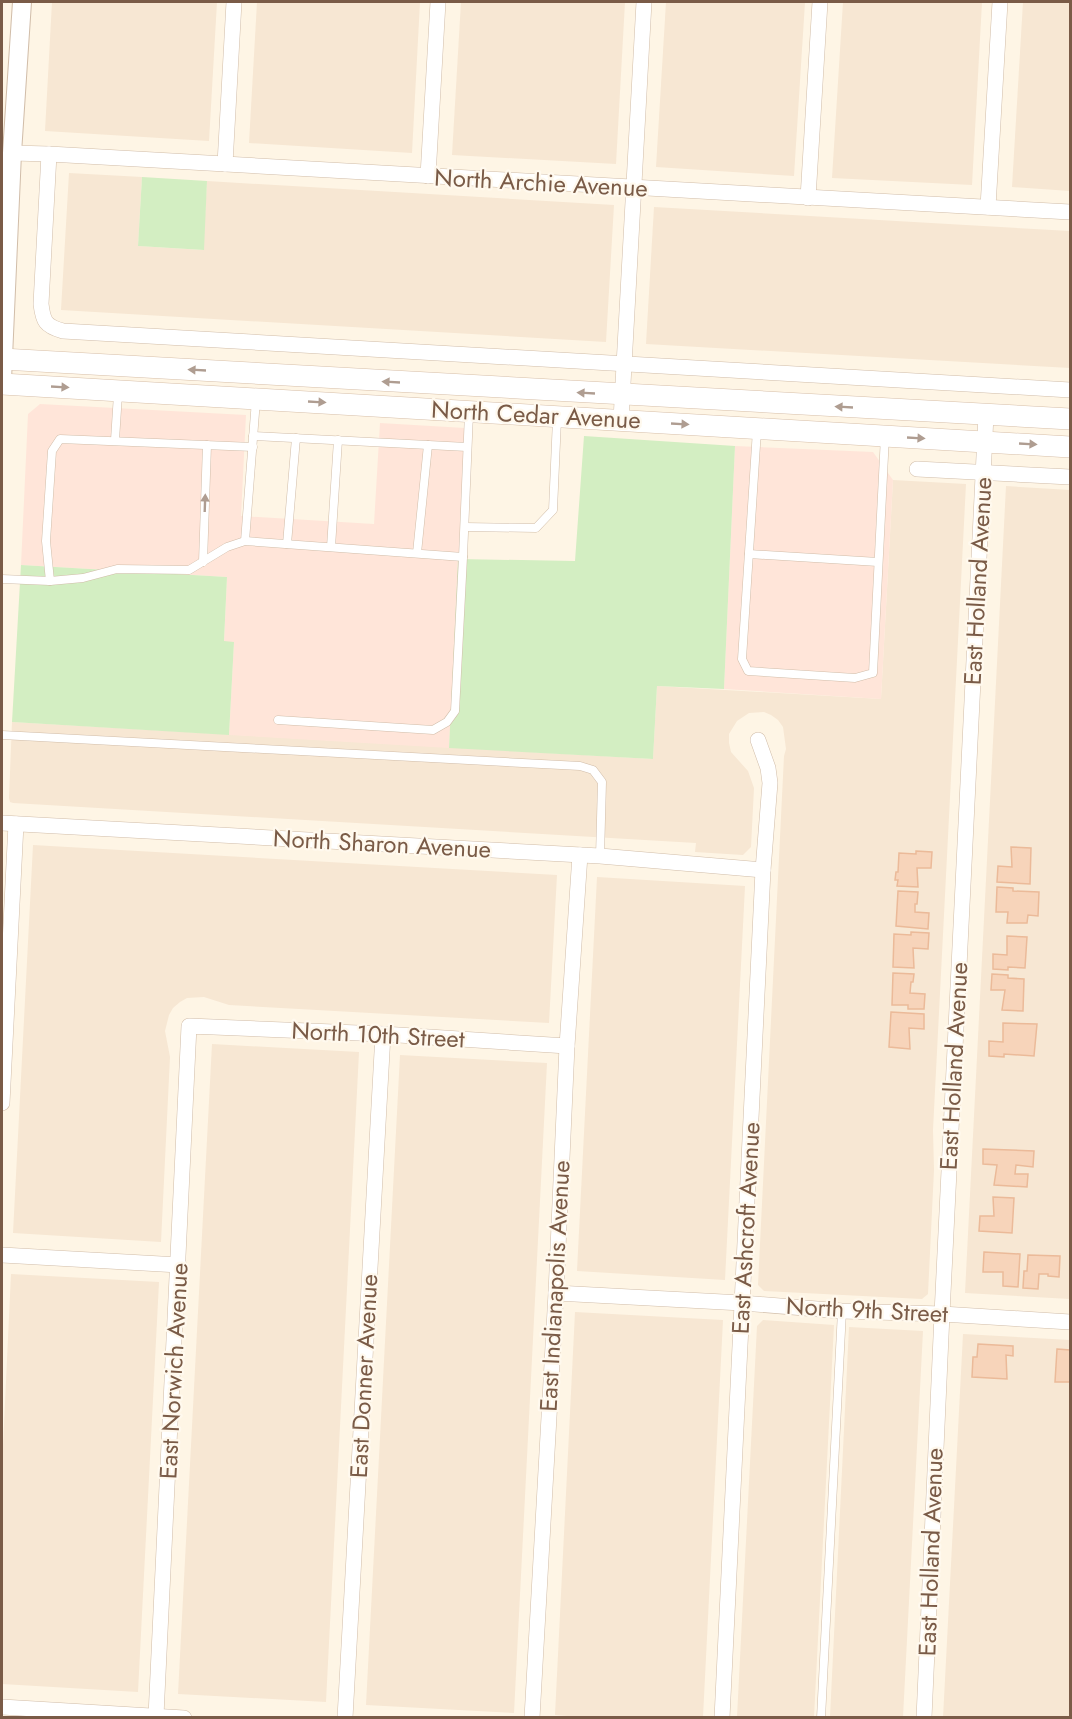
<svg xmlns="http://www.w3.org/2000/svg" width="1072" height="1719" font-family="Jost,sans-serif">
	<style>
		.residential { fill: #f7e7d3 }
		.commercial { fill: #ffe5d9 }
		.green { fill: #d3eec2 }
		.building { fill: #f7d4ba; stroke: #ebba99; stroke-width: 1.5 }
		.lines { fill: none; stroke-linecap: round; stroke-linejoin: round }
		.service-casing { stroke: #d1bda9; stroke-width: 9 }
		.minor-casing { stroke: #d1bda9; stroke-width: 16 }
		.tertiary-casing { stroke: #d1bda9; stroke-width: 20 }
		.secondary-casing { stroke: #d7bfa9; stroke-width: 22 }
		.service { stroke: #fff; stroke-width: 8 }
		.minor { stroke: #fff; stroke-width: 15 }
		.tertiary { stroke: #fff; stroke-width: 18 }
		.secondary { stroke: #fff; stroke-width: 21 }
		.oneway { fill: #af9d91 }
		.labels { text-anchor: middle; stroke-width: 4.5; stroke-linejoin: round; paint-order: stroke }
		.street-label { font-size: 24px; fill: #7a5b47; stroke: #fff9ee }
	</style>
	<rect width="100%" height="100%" fill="#fef5e5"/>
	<g class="residential">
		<polygon points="52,2 217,2 209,141 45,131"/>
		<polygon points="257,2 420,2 412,153 249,143"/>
		<polygon points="461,2 625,2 616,164 452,155"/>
		<polygon points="666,2 805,2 794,176 656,167"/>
		<polygon points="843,2 982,2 972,185 832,178"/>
		<polygon points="1023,2 1070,2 1070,191 1012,187"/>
		<polygon points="69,173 142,177 138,246 203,250 207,181 614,205 606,342 61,310"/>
		<polygon points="654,207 1070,231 1070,368 646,344"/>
		<polygon points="893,480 966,484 933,1130 934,1170 928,1294 922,1299 764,1291 758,1285 784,756 786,749 783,727 778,720 771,715 764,712 749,713 737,721 729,734 729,743 731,752 748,771 754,788 751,847 743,855 695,852 696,843 13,803 10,802 9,798 12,722 653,759 657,686 881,699"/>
		<polygon points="1006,486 1070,490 1070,1299 965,1293"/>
		<polygon points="33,845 557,875 549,1023 229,1005 204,997 187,998 180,1002 173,1008 169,1015 165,1031 170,1057 161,1242 13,1233"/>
		<polygon points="597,877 745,886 725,1280 577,1271"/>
		<polygon points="212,1044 359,1052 326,1702 178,1694"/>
		<polygon points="400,1055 547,1063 514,1713 366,1705"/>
		<polygon points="11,1274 159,1282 138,1692 2,1684 2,1467"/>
		<polygon points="575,1312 723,1320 703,1717 592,1718 555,1715"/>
		<polygon points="763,1320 834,1325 814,1717 737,1717 757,1326"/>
		<polygon points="849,1327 923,1331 903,1717 830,1717"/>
		<polygon points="963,1334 1070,1340 1070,1717 943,1718"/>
	</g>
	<g class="commercial">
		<polygon points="40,404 246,415 241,516 374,524 380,423 465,428 449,748 229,735 234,642 224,642 227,577 21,565 28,414"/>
		<polygon points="735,446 873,452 893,480 881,699 724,689"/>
	</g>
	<g class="green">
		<polygon points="142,177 207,181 204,250 138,246"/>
		<polygon points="584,436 735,446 724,689 657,686 653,759 449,748 458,559 575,561"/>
		<polygon points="21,565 227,577 224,641 234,642 229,735 12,722"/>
	</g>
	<g class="building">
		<polygon points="1011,847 1031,848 1030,884 997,882 998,866 1012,867"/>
		<polygon points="916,851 932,852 931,868 917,868 918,887 897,886 898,880 895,880 896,872 898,872 899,853 916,854"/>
		<polygon points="997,887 1013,888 1013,891 1039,892 1038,916 1028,915 1027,923 1007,923 1008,912 996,912"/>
		<polygon points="898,891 918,892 917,904 915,904 915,912 929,913 928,929 896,926"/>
		<polygon points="911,932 929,933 928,949 913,948 914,968 893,967 894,934 911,935"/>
		<polygon points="1007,936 1027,937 1025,968 1008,967 1008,970 993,969 993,954 1007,955"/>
		<polygon points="893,973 914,974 913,982 911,982 910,993 925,994 924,1009 908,1009 908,1005 892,1005"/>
		<polygon points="992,974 1008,975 1008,978 1024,979 1023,1011 1002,1010 1005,990 991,990"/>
		<polygon points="891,1012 924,1014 924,1029 909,1028 910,1049 889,1047"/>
		<polygon points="1003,1023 1037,1024 1034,1056 1004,1054 1004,1057 989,1056 989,1041 1003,1042"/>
		<polygon points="983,1149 1034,1151 1033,1167 1016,1165 1015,1174 1028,1174 1027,1187 994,1185 997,1165 983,1164"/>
		<polygon points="993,1197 1014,1198 1012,1233 979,1231 980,1216 994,1216"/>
		<polygon points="984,1252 1020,1254 1018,1287 1003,1286 1003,1272 983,1272"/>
		<polygon points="1028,1255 1060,1256 1059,1277 1048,1276 1048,1274 1039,1274 1038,1289 1023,1288 1024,1271 1027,1271"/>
		<polygon points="978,1344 1013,1346 1013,1356 1006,1355 1007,1379 972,1377 973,1357 977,1357"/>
		<polygon points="1057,1349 1070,1350 1070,1382 1055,1382"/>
	</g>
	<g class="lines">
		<g class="service-casing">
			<g id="service">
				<polyline points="757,430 742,659 748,671 855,678 873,673 885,436"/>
				<polyline points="253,436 467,447"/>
				<polyline points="115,440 118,394"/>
				<polyline points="465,527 536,528 553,510 557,419"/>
				<polyline points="245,541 256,400"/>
				<polyline points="287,544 296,438"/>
				<polyline points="331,547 338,440"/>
				<polyline points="417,553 428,445"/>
				<polyline points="749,554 878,562"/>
				<polyline points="203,562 207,445"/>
				<polyline points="2,579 50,581 83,578 117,569 189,570 227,547 245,541 463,557"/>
				<polyline points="50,581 46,541 52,451 60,439 253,447"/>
				<polyline points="278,720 433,730 447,722 455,711 463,557 469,413"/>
				<polyline points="2,735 580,766 593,770 602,782 600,856"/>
				<polyline points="821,1718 842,1311"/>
			</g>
		</g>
		<g class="minor-casing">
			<g id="minor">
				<polyline points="12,153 49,154 1070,212"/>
				<path d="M49 154 41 304C43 321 45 326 63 331L1070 390"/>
				<polyline points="225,164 234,2"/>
				<polyline points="428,176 438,2"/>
				<polyline points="808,198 820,2"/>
				<polyline points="988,207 1000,2"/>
				<polyline points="621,420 644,2"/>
				<polyline points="917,469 1070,477"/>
				<polyline points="2,823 600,856 763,870"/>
				<polyline points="2,1103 16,824"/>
				<polyline points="2,1255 179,1265"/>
				<polyline points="556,1293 742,1303 842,1311 942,1314 1070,1322"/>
				<polyline points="2,1707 184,1718"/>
				<polyline points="156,1716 189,1026 383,1034 567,1046"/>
				<polyline points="345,1718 383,1034"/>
				<polyline points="532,1718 556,1293 567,1046 580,855"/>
				<polyline points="722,1718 763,870 770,783 768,768 758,740"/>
				<polyline points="924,1718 942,1314 986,415"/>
			</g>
		</g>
		<g class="tertiary-casing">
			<polyline id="tertiary" points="2,380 12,153 22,2"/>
		</g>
		<g class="secondary-casing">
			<g id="secondary">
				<polyline points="2,359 1070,419"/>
				<polyline points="2,384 1070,447"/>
			</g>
		</g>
		<use href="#service" class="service"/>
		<use href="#minor" class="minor"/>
		<use href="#tertiary" class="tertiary"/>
		<use href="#secondary" class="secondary"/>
	</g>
	<defs><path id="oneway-solid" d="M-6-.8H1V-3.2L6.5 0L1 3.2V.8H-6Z" transform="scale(1.5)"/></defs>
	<g class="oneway">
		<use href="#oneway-solid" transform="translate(197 370) rotate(-177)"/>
		<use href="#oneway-solid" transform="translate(391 382) rotate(-177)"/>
		<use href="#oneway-solid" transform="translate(60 387) rotate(3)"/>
		<use href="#oneway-solid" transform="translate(586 393) rotate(-177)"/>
		<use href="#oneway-solid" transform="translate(317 402) rotate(3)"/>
		<use href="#oneway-solid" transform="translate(844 407) rotate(-177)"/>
		<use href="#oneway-solid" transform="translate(680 424) rotate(3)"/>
		<use href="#oneway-solid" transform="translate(916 438) rotate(3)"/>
		<use href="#oneway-solid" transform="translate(1028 444) rotate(3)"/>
		<use href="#oneway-solid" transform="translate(205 503) rotate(-88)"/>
	</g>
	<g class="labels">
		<g class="street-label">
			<text transform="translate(541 183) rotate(3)" y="8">North Archie Avenue</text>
			<text transform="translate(536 415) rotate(3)" y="8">North Cedar Avenue</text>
			<text transform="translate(978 581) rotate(-87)" y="8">East Holland Avenue</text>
			<text transform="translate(382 844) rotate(3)" y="8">North Sharon Avenue</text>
			<text transform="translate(378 1035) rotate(3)" y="8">North 10th Street</text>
			<text transform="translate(954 1066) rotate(-87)" y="8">East Holland Avenue</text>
			<text transform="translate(746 1228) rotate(-87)" y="8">East Ashcroft Avenue</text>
			<text transform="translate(555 1286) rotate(-87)" y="8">East Indianapolis Avenue</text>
			<text transform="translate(867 1310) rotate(3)" y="8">North 9th Street</text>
			<text transform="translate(174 1371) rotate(-87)" y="8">East Norwich Avenue</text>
			<text transform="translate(364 1376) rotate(-87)" y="8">East Donner Avenue</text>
			<text transform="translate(931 1552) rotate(-88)" y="8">East Holland Avenue</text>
		</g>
	</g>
	<rect width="1072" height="1719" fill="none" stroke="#7a5b47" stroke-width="6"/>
</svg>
